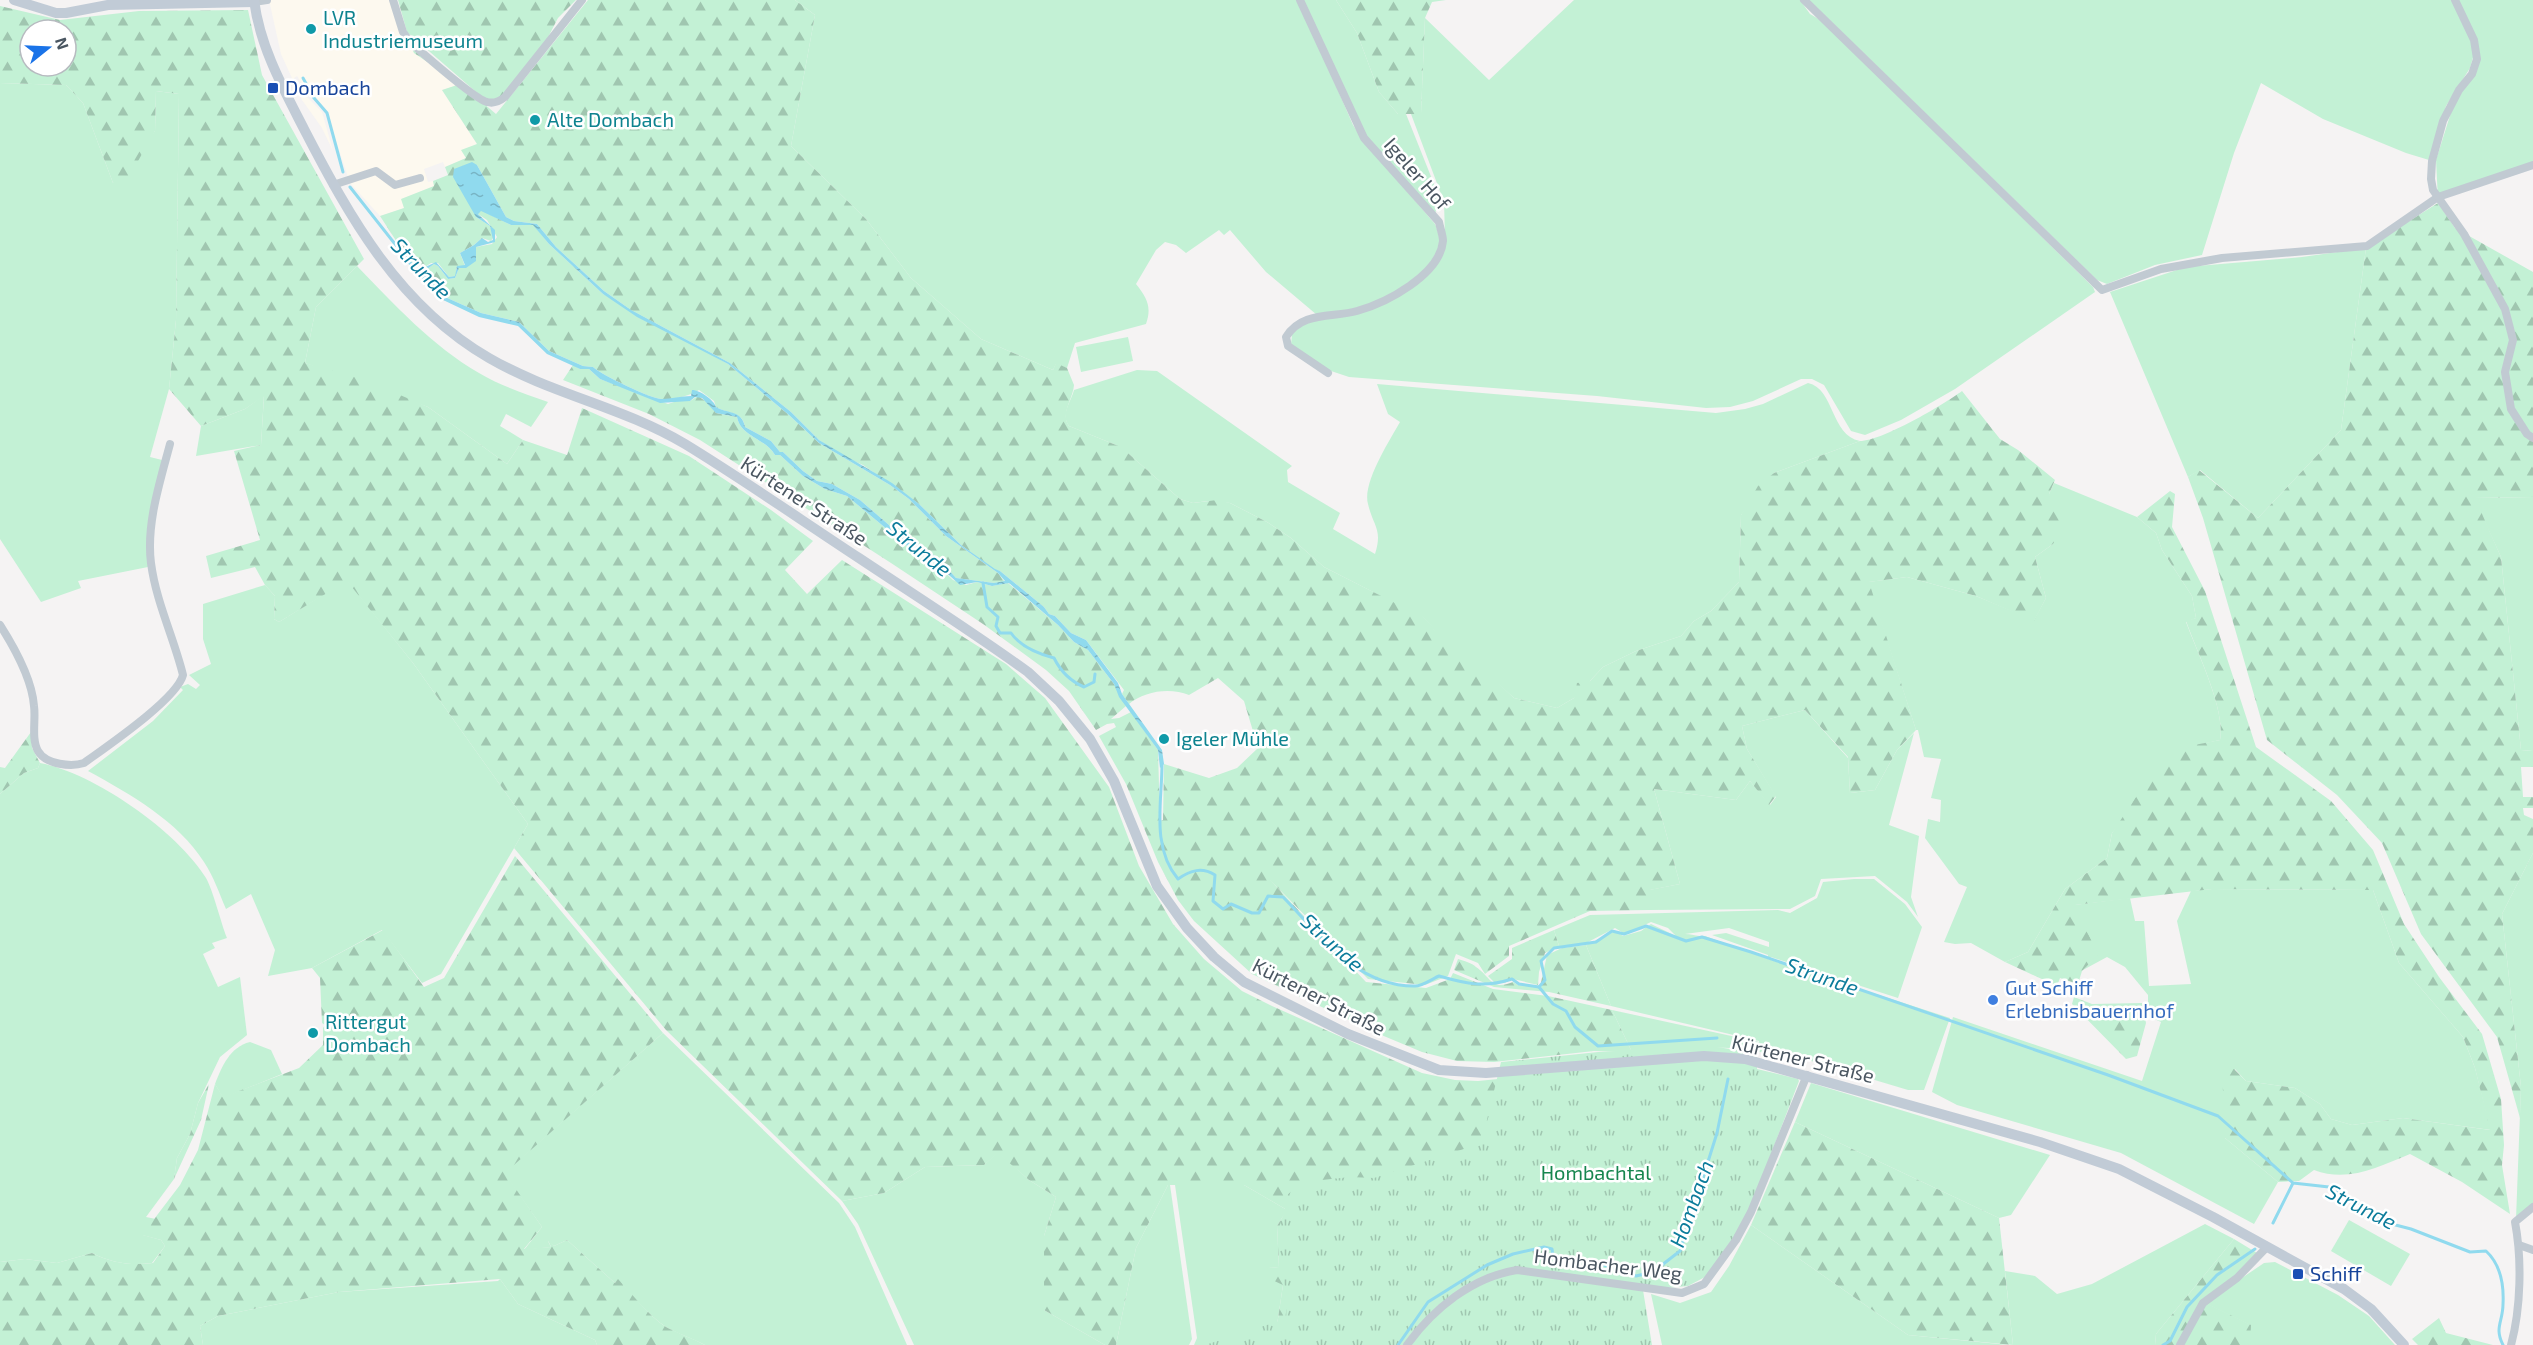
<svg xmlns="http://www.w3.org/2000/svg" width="2533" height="1345" font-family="'Exo 2',sans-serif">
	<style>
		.commercial { fill: #fdf9ef }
		.green { fill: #c3f1d5; fill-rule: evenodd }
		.forest { fill: url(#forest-firs); fill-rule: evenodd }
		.park { fill: url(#park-tufts) }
		.water { fill: url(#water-ripples); fill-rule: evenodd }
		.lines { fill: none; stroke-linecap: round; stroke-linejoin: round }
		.stream { stroke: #90daee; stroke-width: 3 }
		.street { stroke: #c1cad2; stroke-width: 8 }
		.secondary { stroke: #c1cbd6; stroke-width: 10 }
		.culture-dot { fill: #0f9aa8; stroke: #fff; stroke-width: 2 }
		.transit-dot { fill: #1a4fb4; stroke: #fff; stroke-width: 2 }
		.shop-dot { fill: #3f7fe0; stroke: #fff; stroke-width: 2 }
		.labels { text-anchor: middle; stroke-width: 5; stroke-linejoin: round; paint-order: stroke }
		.culture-label { font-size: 20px; fill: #0d838f; stroke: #fff; text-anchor: start }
		.transit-label { font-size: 20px; fill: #164399; stroke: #fff; text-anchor: start }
		.street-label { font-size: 20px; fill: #4a5661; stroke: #fff }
		.shop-label { font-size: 20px; fill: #366cbe; stroke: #fff; text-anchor: start }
		.park-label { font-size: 20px; fill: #17864f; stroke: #fff }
		.water-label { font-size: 21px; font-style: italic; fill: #0c7c9b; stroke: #fff }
	</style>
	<defs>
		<pattern id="forest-firs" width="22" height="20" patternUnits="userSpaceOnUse" patternTransform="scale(1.5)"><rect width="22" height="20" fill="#c3f1d5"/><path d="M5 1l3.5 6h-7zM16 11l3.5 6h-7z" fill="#a0c6b0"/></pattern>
		<pattern id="park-tufts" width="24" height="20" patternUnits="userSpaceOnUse" patternTransform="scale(1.5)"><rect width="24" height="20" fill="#c3f1d5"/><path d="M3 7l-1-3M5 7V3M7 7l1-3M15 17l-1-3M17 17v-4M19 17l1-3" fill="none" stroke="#a0c6b0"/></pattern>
		<pattern id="water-ripples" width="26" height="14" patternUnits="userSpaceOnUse" patternTransform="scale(1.5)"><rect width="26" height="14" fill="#90daee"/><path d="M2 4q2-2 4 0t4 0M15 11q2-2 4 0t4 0" fill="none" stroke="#78b4c4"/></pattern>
	</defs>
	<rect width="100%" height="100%" fill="#f5f3f3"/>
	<polygon class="commercial" points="269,0 393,0 403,34 461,85 442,90 477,144 462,151 466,158 445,167 443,162 424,169 428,182 433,181 435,186 402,199 404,208 380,216 350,183 325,108 306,90 297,76 294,78 301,91 322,112 333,151 322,128 302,100 281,54"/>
	<g class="green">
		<path d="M795 0H1296L1304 12 1353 125 1362 139 1435 224C1439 233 1441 242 1438 252 1430 276 1383 301 1359 307 1346 311 1331 312 1317 315L1266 272 1230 230 1224 235 1219 230 1186 253 1176 245 1165 242 1156 250 1136 284C1147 298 1152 307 1146 324L1075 343 1067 368 1056 364 1053 370 981 339 911 278 866 219 791 146 815 15Z"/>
		<polygon points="1303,0 1336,0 1357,33 1379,92 1398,114 1406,114 1438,194 1435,217 1363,132"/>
		<polygon points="1574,0 1800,0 1810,14 1822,21 2093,287 2095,292 1955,389 1901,420 1865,435 1851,431 1824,385 1812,379 1801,379 1753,401 1730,407 1706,408 1597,396 1349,377 1325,369 1291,345 1292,334 1302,325 1313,320 1362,312 1433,268 1445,237 1444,202 1411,114 1421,113 1425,18 1489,80"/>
		<polygon points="1809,0 2453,0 2473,45 2474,54 2470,68 2446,106 2429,160 2406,153 2323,119 2261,83 2234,153 2202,255 2155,265 2107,284 2097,280"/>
		<polygon points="2457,0 2533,0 2533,164 2438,200 2436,160 2454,103 2480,58"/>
		<polygon points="0,83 66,85 83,103 113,183 155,131 156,91 179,94 176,320 169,389 150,457 162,460 148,567 78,581 81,588 41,602 0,539"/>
		<polygon points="2366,248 2341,430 2258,518 2200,470 2188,477 2110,292 2186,267 2302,257"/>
		<path d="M357 266C394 304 432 346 479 373 501 386 525 394 548 402L531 427 506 414 500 426 523 440 507 464 428 407 305 363 316 307Z"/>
		<polygon points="1128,337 1133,361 1081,372 1076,347"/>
		<path d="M1137 370 1157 371 1292 466 1287 470 1288 482 1340 513 1333 529 1375 554C1383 529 1373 526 1368 504 1362 483 1390 440 1400 422L1388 414 1377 384 1716 413 1745 409 1763 404 1808 383C1835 389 1830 435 1860 441L1774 473 1741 515 1739 582 1711 611 1694 621 1681 636 1636 651 1603 667 1574 698 1557 708 1514 698 1422 616 1440 634 1377 594 1324 567 1291 538 1267 522 1230 503 1208 501 1193 503 1180 499 1130 455 1116 445 1069 426C1060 414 1071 402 1074 390Z"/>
		<polygon points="264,395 261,445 196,456 201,426 245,409"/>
		<path d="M2054 483 2137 517 2156 533 2162 550 2192 596 2196 618 2186 622C2197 652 2226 710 2220 740L2184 748 2112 833 2107 858 2065 889 2028 952 2005 962 1971 943 1955 944 1944 942 1967 887 1959 884 1925 838 1928 819 1940 822 1941 800 1931 798 1941 759 1924 757 1918 730H1916L1868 582 1907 577 1976 596 2034 620 2046 598 2035 557 2053 544 2049 494Z"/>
		<polygon points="2533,497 2533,751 2521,750 2501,557 2474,498"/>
		<path d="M347 580 413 663 528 824 441 974 422 983 382 930 312 968 268 976 275 950 251 894 226 909C219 893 214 877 204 862 178 821 130 794 88 771L153 721 183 690 180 687 188 684 196 689 200 685 189 675 211 664 203 639V604L265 585 275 596 274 619 279 622Z"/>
		<polygon points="1805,710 1848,758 1850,793 1875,790 1897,750 1914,733 1889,825 1919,836 1911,897 1918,917 1907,902 1875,876 1821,879 1815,896 1790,909 1649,910 1649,890 1680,884 1654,789 1736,800 1750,781 1770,805 1776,797 1747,749 1742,726"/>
		<path d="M40 763C94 773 177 831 206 878 213 890 221 923 227 938L212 943 215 948 203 954 218 987 240 977 247 1035 220 1057 198 1103 190 1134 177 1158 174 1179 146 1217 156 1219 143 1235 161 1240 165 1246 152 1263C131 1266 112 1263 92 1253L57 1263 25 1259 0 1262V794L24 773 38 768Z"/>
		<polygon points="2533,853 2533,1205 2516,1219 2521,1087 2502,914"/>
		<path d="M1854 879H1874L1905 904 1922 927 1898 998 1771 957 1768 959 1950 1018 1924 1090H1908L1768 1048 1767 1054C1729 1042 1673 1051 1632 1052L1612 1010 1759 1042V1041L1611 1006 1586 945 1615 931 1623 936 1641 931 1651 924 1676 936 1668 928 1651 922 1625 934 1615 928 1588 942 1573 946H1559L1554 930 1590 915 1778 910 1790 913 1817 898 1823 882ZM1729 928 1769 942V947L1726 933 1712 935 1768 955V959L1705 936C1697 937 1692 934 1685 934Z"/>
		<polygon points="2212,889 2373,890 2399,963 2463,1037 2475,1068 2491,1130 2403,1118 2352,1125 2331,1119 2320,1104 2295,1088 2246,1081 2235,1069 2225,1138 2278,1182 2254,1224 2121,1153 1957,1105 1932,1092 1953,1017 2142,1081 2161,1022 2148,1016 2148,995 2125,967 2107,957 2083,970 2097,955 2074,905 2130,898 2135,921 2144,921 2149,986 2191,984 2177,921 2191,891"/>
		<path d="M663 1033 839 1203 855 1227 907 1345H705C694 1339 676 1333 666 1327 648 1315 633 1296 618 1280L615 1283 567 1240 554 1246 548 1241 551 1247 524 1250 542 1227 504 1173Z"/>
		<path d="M250 1042 271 1050 282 1074 223 1098 215 1084C222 1066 230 1047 250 1042Z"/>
		<polygon points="1811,1083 2050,1155 2011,1215 1999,1218 1795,1122"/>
		<polygon points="998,1152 1029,1180 1056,1197 1044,1236 1044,1310 1105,1345 914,1345 858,1224 842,1201 884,1193 925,1167 984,1165"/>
		<polygon points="1168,1185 1170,1185 1192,1339 1189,1345 1116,1345 1136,1248"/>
		<polygon points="1175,1185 1244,1185 1287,1210 1277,1226 1279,1267 1269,1268 1283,1285 1274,1345 1194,1345 1197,1338"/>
		<polygon points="2349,1220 2410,1254 2391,1286 2331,1251"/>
		<polygon points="2205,1224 2234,1239 2156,1334 2155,1345 2013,1345 2005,1271 2035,1276 2057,1294 2092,1284"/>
		<polygon points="1751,1225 1908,1335 2009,1345 1662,1345 1651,1294 1680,1303 1711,1292 1729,1266"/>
		<polygon points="2275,1262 2338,1295 2369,1316 2395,1345 2250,1345 2250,1325 2205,1303 2264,1263"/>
		<polygon points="500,1279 518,1304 595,1340 597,1345 203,1345 200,1326 218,1316 339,1292 498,1281"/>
	</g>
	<g class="forest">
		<polygon points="398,0 576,0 558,18 543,47 504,95 494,101 483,98 407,32"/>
		<path d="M588 0H795L815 15 791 146 866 219 911 278 981 339 1053 370 1056 363 1067 368 1074 385C1073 399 1060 414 1069 426L1121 447 1180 499 1193 503 1217 500 1230 503 1267 522 1291 538 1324 567 1399 605 1436 631 1420 614 1431 620 1514 698 1557 708 1574 698 1577 683 1590 681 1603 667 1636 651 1681 636 1694 621 1711 611 1739 582 1741 515 1758 486 1774 473 1860 441C1882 441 1943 405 1962 391L2000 439 2018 450 2055 480 2049 494 2063 525 2053 544 2035 557 2046 598 2034 621 1976 596 1907 577 1869 582 1916 730 1897 750 1875 790 1850 793 1848 757 1805 710 1742 726 1747 749 1776 796 1769 805 1750 781 1736 800 1654 789 1680 884 1650 890 1649 910 1590 911 1509 946V956L1485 974 1478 963 1456 954 1448 976 1425 985 1368 979 1270 880 1366 982 1426 988 1450 979 1453 973 1493 989 1548 996 1612 1010 1632 1052 1594 1051 1494 1062 1457 1061 1422 1052 1379 1034 1252 974 1194 921 1178 900 1158 862 1126 784 1099 736 1116 727 1114 723 1107 724 1096 730 1069 691 1046 670 983 624 891 563 700 440 649 414 563 380 573 365 580 369H589L600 379 668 404 677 401H690L698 396 711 405 716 413 737 417C741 437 765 438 775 455H780L803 476 825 489 847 496 906 545 930 558 953 580 966 585 977 582 992 586 1008 583 1058 625 1074 642 1088 650 1114 684 1126 706 1111 719 1119 718 1131 712 1158 750 1160 821 1163 820 1164 764 1209 778 1237 768 1258 748 1244 701 1218 678 1189 695C1170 687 1144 691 1129 704L1122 694 1124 690 1086 640 1071 633 1055 616 1049 614 1044 607 1000 571 995 570 961 545 919 504 863 465 844 457 819 440 791 412 730 363 631 310 604 291 556 247 537 224 514 221 506 217 477 165 476 217 490 226 494 236 491 241 482 238 474 245 460 253 465 266 456 268V276L449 277 438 263H431L419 271 406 256 380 216 404 208 401 199 434 186 433 181 448 175 445 167 466 158 461 150 477 144 442 90 460 84 414 53 406 37 496 114Z"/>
		<polygon points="1336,0 1446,0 1432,2 1425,18 1421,114 1398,114 1379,92 1357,33"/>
		<path d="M0 6 60 20 139 11 248 10 262 75 364 259 316 307 305 363 365 380 428 407 507 464 523 440 567 455 582 408 689 456 771 510 813 541 785 570 807 594 842 560 1006 664 1045 698 1109 787 1139 866 1173 924 1204 959 1242 991 1272 1006 1422 1073 1455 1080 1478 1081 1561 1073 1274 1345 1283 1285 1268 1278V1268L1279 1267 1277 1226 1287 1210 1244 1185H1168L1136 1248 1116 1345H1105L1044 1310V1236L1056 1197 1029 1180 998 1153 984 1165 925 1167 884 1193 842 1201 666 1030 514 848 528 824 413 663 347 581 279 622 274 619 275 596 265 585 255 567 211 578 206 556 260 540 234 451 261 445 264 396 245 409 201 426 169 389 176 320 179 94 156 91 155 131 129 177 113 183 83 103 66 85 0 83ZM30 30H66V66H30Z"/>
		<polygon points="2438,203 2455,228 2533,272 2533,497 2475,498 2501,557 2521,750 2533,751 2533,767 2521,767 2523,797 2533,797 2533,808 2523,808 2524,815 2533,819 2533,853 2502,914 2521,1087 2520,1118 2497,1037 2421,934 2382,843 2337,795 2267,740 2203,518 2188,477 2199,470 2258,518 2341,430 2366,248"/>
		<path d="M481 210 511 225 533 224 549 244 603 294 728 364 789 415 819 443 890 485 909 499 946 536 998 573 1005 582 994 583 956 578 937 557 904 538 860 500 832 484 817 481 803 471 783 452H780L771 441 745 427C743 411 727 414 716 407L714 401 699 390C689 396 674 400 662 399 651 399 602 375 593 367L583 366 549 351 519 322 481 313 445 297 423 272 434 264 438 266 448 279 455 278 459 268C472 265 473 261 476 247L492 244 497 237 487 220 478 214V212Z"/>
		<path d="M2170 491 2175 494 2172 527 2205 591 2256 747 2331 801 2373 850 2404 924 2439 977 2482 1034 2501 1099 2504 1145 2502 1165 2510 1214 2462 1182 2410 1154C2378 1167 2348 1183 2314 1170L2299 1181 2278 1182 2225 1138 2222 1069H2234L2246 1081 2295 1088 2320 1104 2331 1119 2352 1125 2403 1118 2490 1130 2475 1068 2463 1037 2399 963 2373 890 2212 889 2075 905 2098 955 2082 971 2078 984 2060 978 2057 986 2005 962 2028 952 2065 889 2107 858 2112 833 2152 773 2184 747 2220 740C2226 710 2197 652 2186 621L2196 618 2192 596 2162 550 2156 533 2137 517Z"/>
		<polygon points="31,732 32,748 40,763 38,768 24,773 0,794 0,767 5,768"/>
		<path d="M515 856 663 1033 505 1173 542 1227 524 1249 551 1247 547 1238 554 1246 567 1240 615 1283 618 1279C633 1295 648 1315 666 1327 675 1332 694 1339 705 1345H597L595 1340 518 1304 500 1279 339 1292 218 1316 200 1326 203 1345H0V1262L25 1259 57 1263 92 1253C112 1263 131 1266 153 1263L165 1246 161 1240 142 1235 180 1185 198 1150 215 1084 223 1097 299 1068 323 1045V1028L325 1025 322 1023 320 978 312 968 383 930 424 987 444 978Z"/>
		<polygon points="1554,930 1559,946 1545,953 1539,972 1538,985 1513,979 1504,983 1495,983 1488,976 1512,959 1512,948"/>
		<path d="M1586 945 1611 1006 1549 992 1494 987 1454 970 1458 959C1464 961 1472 963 1476 967 1492 978 1491 991 1513 982L1518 985 1540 987 1547 955 1562 948Z"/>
		<polygon points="2074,997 2092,1004 2142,1003 2146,1023 2137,1056 2126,1059 2072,1004"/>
		<polygon points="209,1084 201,1120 174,1179 177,1158 190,1134 198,1103"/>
		<polygon points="1795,1122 1999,1218 2013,1345 1908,1335 1751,1225"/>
		<polygon points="2234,1239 2257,1253 2237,1276 2202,1301 2251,1325 2250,1345 2155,1345 2156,1334"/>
		<polygon points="2439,1318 2446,1333 2493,1345 2418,1345 2412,1339"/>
	</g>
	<path class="park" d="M1684 1047H1717L1757 1053V1069L1798 1079 1799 1081 1753 1201 1738 1231 1713 1267 1705 1277 1688 1286 1667 1288 1642 1284 1652 1345H1205L1285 1319C1291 1291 1276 1264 1278 1235 1279 1221 1288 1210 1287 1195L1303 1182 1350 1177 1374 1178 1473 1146 1484 1132 1501 1062 1598 1052Z"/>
	<path class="water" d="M472 162 477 165 506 217 514 221 537 224 556 247 604 291 631 310 730 363 791 412 819 440 892 483 919 504 961 545 995 569 1000 571 1044 607 1049 614 1055 616 1071 633 1086 640 1118 683 1122 694 1162 750 1164 764 1160 768 1158 750 1119 697 1114 684 1088 650 1074 642 1058 625 1009 583 992 586 977 582 960 585 930 558 906 545 847 496 825 489 803 476 780 455H775C765 438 741 437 737 417L716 413 702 398 695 397 690 401 660 403 600 379 589 369H580L547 354 518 326 479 317 441 299 403 258 406 256 419 270 436 262 449 277 455 276 457 266 465 265 460 253 474 245 482 238 488 242 493 240 490 226 476 217 453 177 454 169ZM481 211 511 225H533L549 244 603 294 637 317 728 364 789 415 819 443 890 485 909 499 946 536 998 573 1005 581 994 583 956 578 937 557 904 538 860 500 832 484 817 481 803 471 783 452H780L771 441 745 427C742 410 728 414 716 407 714 400 700 390 692 390L691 396C681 396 671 399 662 399 651 399 602 375 593 367L583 366 549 351 519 322 481 313 445 297 423 272 434 264 438 266 448 279 455 278 459 268H466L476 261V247L495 242V230L478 214Z"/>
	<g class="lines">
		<g class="stream">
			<polyline points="303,78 314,98 327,113 343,172"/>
			<polyline points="350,187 406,258"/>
			<path d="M983 583 987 607 998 617 996 626 1000 633H1011C1020 646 1039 654 1054 658 1061 672 1070 681 1084 687L1094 682 1095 674"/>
			<path d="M1162 764C1162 802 1151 847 1178 879 1191 870 1202 867 1215 875L1213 901 1223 909 1231 904 1252 913H1259L1268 896 1283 897C1320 935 1356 986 1414 986 1421 987 1432 979 1439 976 1467 984 1484 988 1512 979L1519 984 1539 987 1545 980 1541 961 1554 948 1596 942 1612 931 1624 934 1646 926 1686 941 1702 937 1751 952 2108 1075 2218 1116 2293 1183 2329 1187 2348 1196 2384 1222 2411 1229 2470 1252 2486 1251C2500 1264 2504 1285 2503 1304 2503 1322 2494 1327 2503 1345"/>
			<polyline points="1539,987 1553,1004 1566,1011 1575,1027 1598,1046 1717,1038"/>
			<polyline points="2273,1223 2293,1183"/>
			<polyline points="1398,1345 1428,1302 1487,1265 1513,1254 1544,1247 1552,1249 1553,1257 1604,1265 1636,1276 1653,1272 1680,1251 1717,1133 1728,1079"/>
			<polyline points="2163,1345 2170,1341 2187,1307 2217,1275 2255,1249"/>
		</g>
		<g class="street">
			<path d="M393 0 403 32 411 43C424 54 474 99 487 102 494 104 500 101 505 97L582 0"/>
			<path d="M1300 0 1364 138 1439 222C1440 228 1443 235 1443 241 1440 275 1386 303 1357 311 1332 318 1302 311 1286 337L1288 346 1328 373"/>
			<polyline points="1804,0 2102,290 2161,269 2222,258 2367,246 2438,197 2533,165"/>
			<polyline points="2455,0 2474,40 2477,59 2472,74 2459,90 2443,121 2432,161 2431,179 2433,190 2464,234 2505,309 2513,340 2505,372 2511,409 2527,434 2533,438"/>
			<polyline points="254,2 267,0"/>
			<polyline points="333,185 376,171 395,185 420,178"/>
			<path d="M0 625C14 647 32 679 34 706 36 719 31 739 38 751 46 765 72 767 84 763 106 747 177 699 183 675 174 638 156 602 151 563 146 524 160 482 170 444"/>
			<polyline points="2519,1245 2533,1250"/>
			<path d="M1407 1345C1433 1309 1472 1277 1517 1270L1682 1293 1704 1284 1736 1240 1751 1212 1807 1075"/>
			<polyline points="2180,1345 2203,1303 2237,1278 2267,1247"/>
			<path d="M2511 1345C2521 1308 2522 1259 2515 1222L2533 1207"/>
		</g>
		<g class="secondary">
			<polyline points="14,0 56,13 66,13 108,5 254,2"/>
			<path d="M254 0C260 47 283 88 304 129 350 218 399 306 489 358 551 394 623 407 685 444 744 480 801 520 859 558 916 596 973 632 1028 672L1059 701 1090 739 1114 781 1157 886 1187 928 1214 957 1244 982 1348 1034 1439 1070 1486 1073 1704 1056 1745 1059 2040 1142 2119 1169 2213 1217 2344 1289 2371 1309 2404 1345"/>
		</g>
	</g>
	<g class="culture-dot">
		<circle cx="311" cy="29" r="6"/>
		<circle cx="535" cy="120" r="6"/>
		<circle cx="1164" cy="739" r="6"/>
		<circle cx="313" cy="1033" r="6"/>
	</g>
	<g class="transit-dot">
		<rect x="267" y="82" width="12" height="12" rx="3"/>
		<rect x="2292" y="1268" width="12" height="12" rx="3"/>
	</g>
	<circle class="shop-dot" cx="1993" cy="1000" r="6"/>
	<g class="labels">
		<g class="culture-label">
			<text x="323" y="25">LVR<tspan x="323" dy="23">Industriemuseum</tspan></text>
			<text x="547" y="127">Alte Dombach</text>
			<text x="1176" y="746">Igeler Mühle</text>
			<text x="325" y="1029">Rittergut<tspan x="325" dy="23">Dombach</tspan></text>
		</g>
		<g class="transit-label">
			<text x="285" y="95">Dombach</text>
			<text x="2310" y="1281">Schiff</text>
		</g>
		<g class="street-label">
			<text transform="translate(1417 174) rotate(49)" y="7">Igeler Hof</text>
			<text transform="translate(804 501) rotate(33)" y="7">Kürtener Straße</text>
			<text transform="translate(1319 997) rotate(27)" y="7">Kürtener Straße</text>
			<text transform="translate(1803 1059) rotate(14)" y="7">Kürtener Straße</text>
			<text transform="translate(1608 1265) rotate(7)" y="7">Hombacher Weg</text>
		</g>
		<g class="shop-label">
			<text x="2005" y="995">Gut Schiff<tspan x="2005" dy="23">Erlebnisbauernhof</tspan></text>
		</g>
		<g class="park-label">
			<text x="1596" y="1180">Hombachtal</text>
		</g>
		<g class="water-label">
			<text transform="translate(421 269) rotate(46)" y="7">Strunde</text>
			<text transform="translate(919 549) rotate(39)" y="7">Strunde</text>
			<text transform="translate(1332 943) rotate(42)" y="7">Strunde</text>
			<text transform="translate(1822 977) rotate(19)" y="7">Strunde</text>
			<text transform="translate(1692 1204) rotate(-70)" y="7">Hombach</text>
			<text transform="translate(2361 1207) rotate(27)" y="7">Strunde</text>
		</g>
	</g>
	<g transform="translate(48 48) rotate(72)"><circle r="28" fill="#ffffff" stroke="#b7bbc0" stroke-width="1.5"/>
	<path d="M0-4.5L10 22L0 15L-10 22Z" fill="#1a73e8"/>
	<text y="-9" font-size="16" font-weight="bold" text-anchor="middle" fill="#4a5661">N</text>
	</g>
</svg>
